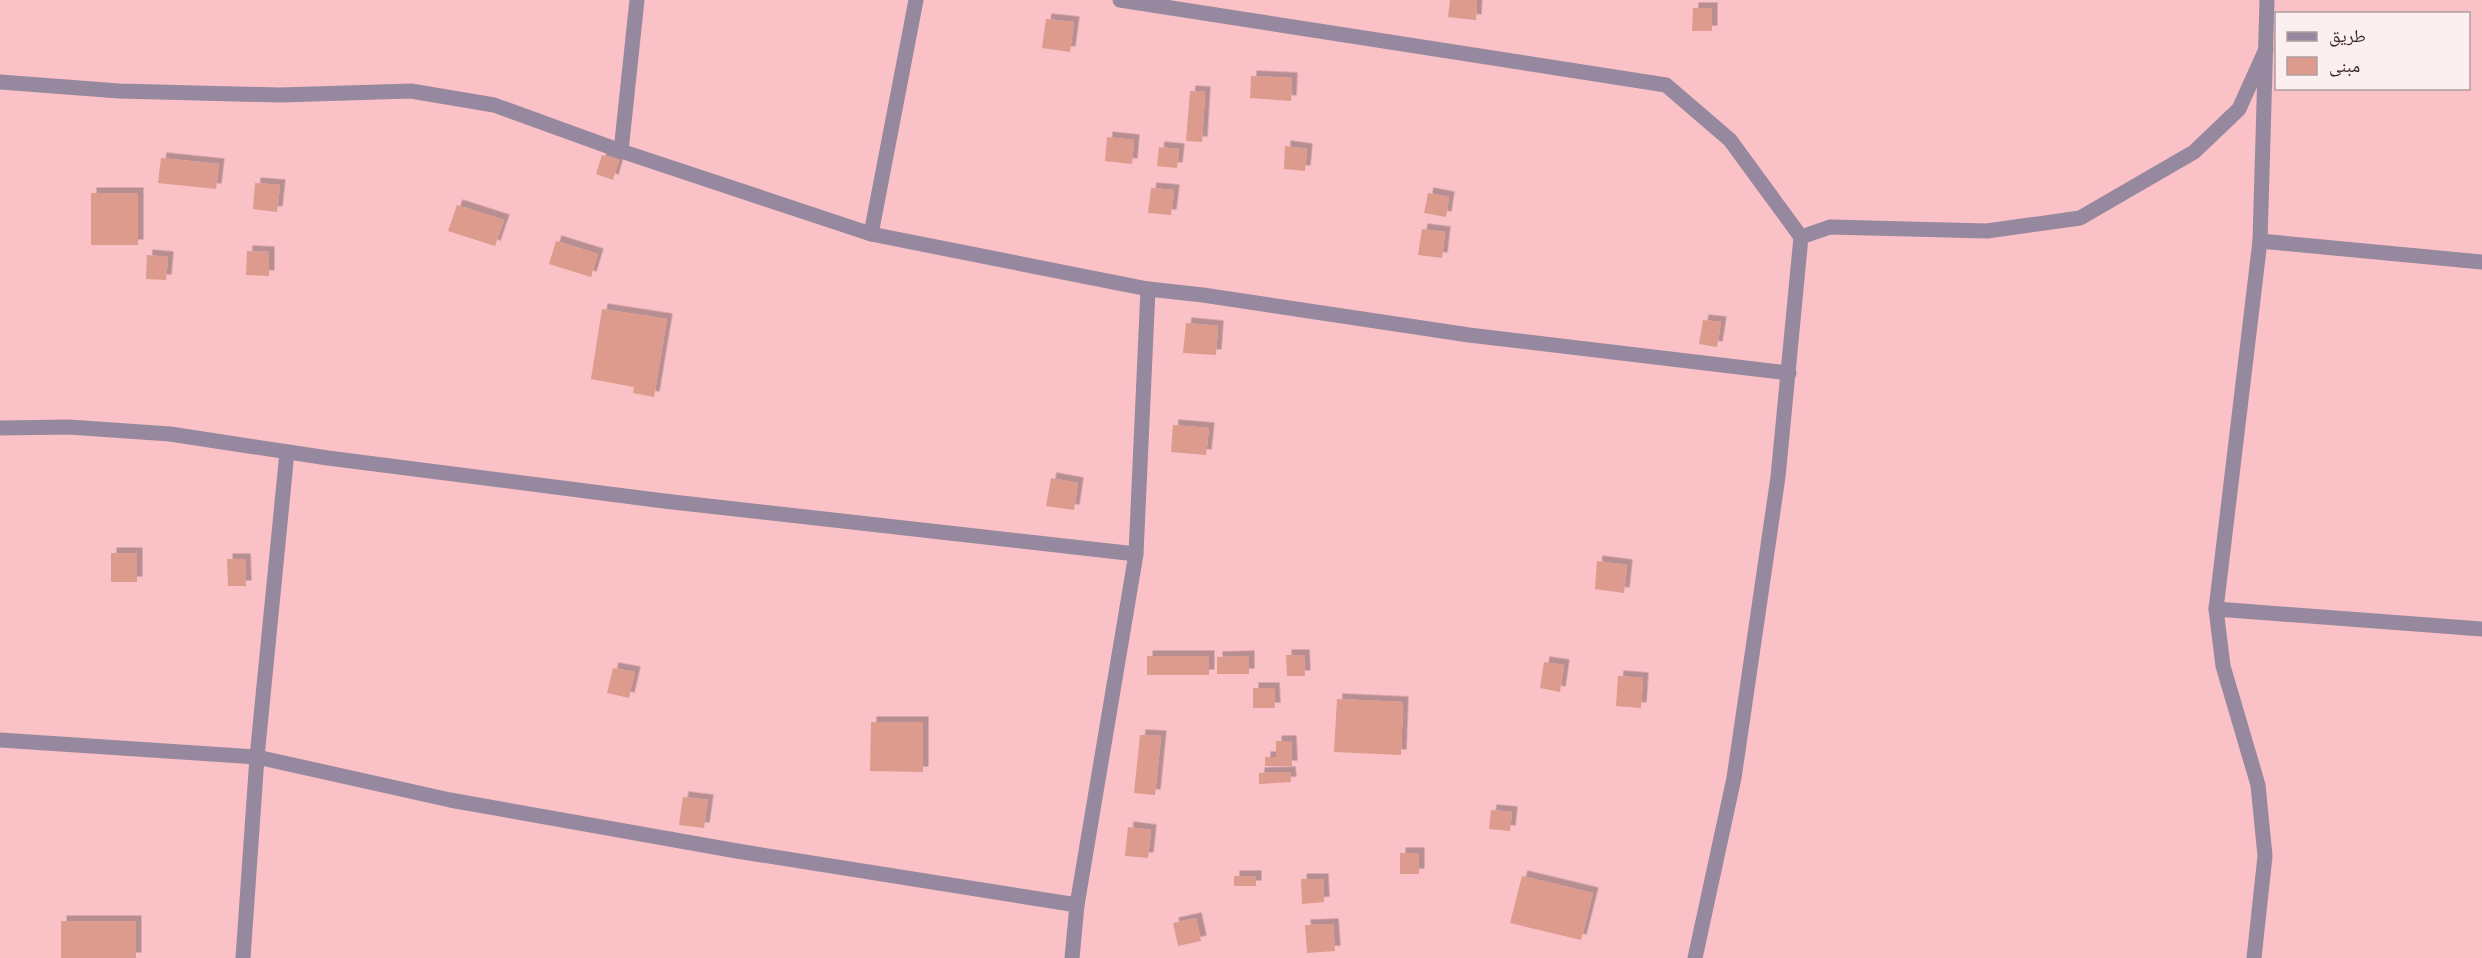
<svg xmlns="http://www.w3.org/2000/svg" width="2482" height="958" font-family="'Work Sans','Noto Naskh Arabic',sans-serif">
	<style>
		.building { fill: #dd9b8d; filter: url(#shadow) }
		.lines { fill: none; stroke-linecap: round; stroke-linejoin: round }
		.minor { stroke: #96889f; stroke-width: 15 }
	</style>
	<defs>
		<filter id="shadow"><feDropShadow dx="5.5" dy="-5.5" stdDeviation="0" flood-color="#0004"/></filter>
	</defs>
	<rect width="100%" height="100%" fill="#fac1c6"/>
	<g class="building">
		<polygon points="1450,0 1477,0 1476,20 1448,17"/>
		<polygon points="1693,8 1712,8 1712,31 1692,31"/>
		<polygon points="1046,19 1074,22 1070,52 1042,48"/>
		<polygon points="1251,76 1292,78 1291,101 1250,98"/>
		<polygon points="1190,91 1205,92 1202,142 1186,141"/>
		<polygon points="1107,137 1134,140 1132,164 1105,161"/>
		<polygon points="1285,146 1307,149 1305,171 1284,169"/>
		<polygon points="1159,147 1179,149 1177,168 1157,166"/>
		<polygon points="602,155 619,160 613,180 596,174"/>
		<polygon points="161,158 219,164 216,189 158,183"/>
		<polygon points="255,183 280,185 277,212 253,209"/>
		<polygon points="1151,188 1174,190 1171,215 1148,213"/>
		<rect x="91" y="193" width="47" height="52"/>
		<polygon points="1428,193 1449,197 1446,217 1424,213"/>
		<polygon points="457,205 504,220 495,246 448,231"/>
		<polygon points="1422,229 1445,232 1442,258 1418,255"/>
		<polygon points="556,241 598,254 591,277 549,264"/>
		<polygon points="247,251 269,252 269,276 246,275"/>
		<polygon points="147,255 168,257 166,280 146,279"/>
		<polygon points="602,309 667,319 654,397 633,393 634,387 591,379"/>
		<polygon points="1703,320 1721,322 1717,347 1699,344"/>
		<polygon points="1186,323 1218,326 1216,355 1183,353"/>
		<polygon points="1173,425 1209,428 1206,455 1171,452"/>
		<polygon points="1051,478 1078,483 1074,510 1046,506"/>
		<rect x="111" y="553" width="26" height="29"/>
		<polygon points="227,559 245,559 246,586 228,586"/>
		<polygon points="1597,561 1627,565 1624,593 1595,589"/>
		<polygon points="1286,655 1304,655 1305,676 1287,676"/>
		<rect x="1147" y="656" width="62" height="19"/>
		<polygon points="1249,656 1249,674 1217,674 1217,657"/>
		<polygon points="1544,662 1564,665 1560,692 1540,688"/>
		<polygon points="613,668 635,672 629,698 607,693"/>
		<polygon points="1618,676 1643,678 1641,708 1616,706"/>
		<polygon points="1253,688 1274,688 1275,708 1253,708"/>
		<polygon points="1337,699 1403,702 1401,755 1334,752"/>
		<polygon points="871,722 923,722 923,772 870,771"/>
		<polygon points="1140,735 1161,736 1155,795 1134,793"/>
		<polygon points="1276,741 1291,741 1292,766 1265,766 1265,757 1276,757"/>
		<polygon points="1290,772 1291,782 1259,784 1259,773"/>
		<polygon points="683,797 708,800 704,828 679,825"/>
		<polygon points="1491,810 1512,812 1510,831 1489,829"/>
		<polygon points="1128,827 1151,830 1148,858 1125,856"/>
		<rect x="1400" y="853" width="19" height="21"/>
		<rect x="1234" y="876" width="22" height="10"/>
		<polygon points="1522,876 1593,893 1581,940 1510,923"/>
		<polygon points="1301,879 1323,879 1324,902 1302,904"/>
		<polygon points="1196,918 1201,941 1178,946 1173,923"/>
		<rect x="61" y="921" width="75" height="37"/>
		<polygon points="1333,924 1335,951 1307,953 1305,925"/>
	</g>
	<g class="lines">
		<g class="minor">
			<polyline points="1120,0 1666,85 1730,140 1801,237"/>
			<polyline points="0,82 119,91 280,95 411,91 494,105 621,151 871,234 1148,289 1203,295 1469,335 1789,373"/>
			<polyline points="621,151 637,0"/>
			<polyline points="871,234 916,0"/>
			<polyline points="2260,241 2482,262"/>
			<polyline points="0,428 69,427 170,434 328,458 664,501 1136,554"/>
			<polyline points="2216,609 2482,629"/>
			<polyline points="0,740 257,757 450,800 737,851 1077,905"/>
			<polyline points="243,958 257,757 287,452"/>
			<polyline points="1072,958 1077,905 1136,554 1148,289"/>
			<polyline points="1695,958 1734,778 1778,477 1801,237 1830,227 1987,231 2080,218 2194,152 2239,109 2266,49"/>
			<polyline points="2254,958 2265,856 2258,785 2223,666 2216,609 2260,241 2267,0"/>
		</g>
	</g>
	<rect x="2275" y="12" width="195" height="78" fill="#fceff0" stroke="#af9ea0" stroke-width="1.5"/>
	<rect x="2287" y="32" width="30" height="9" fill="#96889f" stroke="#af9ea0" stroke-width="1.5"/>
	<text x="2329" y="42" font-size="18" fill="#3b2527">طريق</text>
	<rect x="2287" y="57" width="30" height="18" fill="#dd9b8d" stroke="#af9ea0" stroke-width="1.5"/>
	<text x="2329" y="72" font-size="18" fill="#3b2527">مبنى</text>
</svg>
